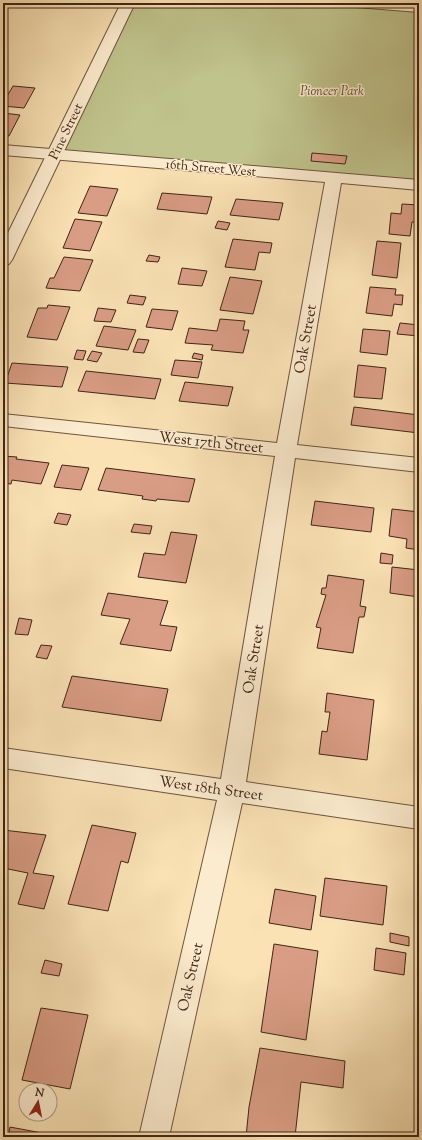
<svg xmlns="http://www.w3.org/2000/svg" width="422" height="1140" font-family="'Sorts Mill Goudy',serif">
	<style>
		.green { fill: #c0c38c; stroke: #807450 }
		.building { fill: #d99d85; stroke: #412515 }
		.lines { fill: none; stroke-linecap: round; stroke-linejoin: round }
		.minor-casing { stroke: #6f543d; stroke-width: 2 }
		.tertiary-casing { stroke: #6f543d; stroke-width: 2 }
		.minor { fill: #fceccf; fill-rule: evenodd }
		.tertiary { fill: #fceccf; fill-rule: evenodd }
		.labels { text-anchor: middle; stroke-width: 3; stroke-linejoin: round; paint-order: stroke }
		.far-park-label { font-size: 13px; font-style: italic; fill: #614c33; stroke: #fceccf }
		.far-street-label { font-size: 13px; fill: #412515; stroke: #fceccf }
		.street-label { font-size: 15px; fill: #412515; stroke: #fceccf }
	</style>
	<rect width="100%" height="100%" fill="#fae2b5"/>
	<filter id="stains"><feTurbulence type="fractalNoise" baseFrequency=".005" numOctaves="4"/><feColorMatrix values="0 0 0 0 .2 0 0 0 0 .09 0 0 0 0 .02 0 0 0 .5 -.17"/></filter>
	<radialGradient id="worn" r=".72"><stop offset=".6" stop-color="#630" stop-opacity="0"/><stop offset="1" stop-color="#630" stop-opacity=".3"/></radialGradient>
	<polygon class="green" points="128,3 356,3 419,8 419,185 53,154"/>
	<g class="building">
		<polygon points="13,86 35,88 24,108 3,106 3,103"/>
		<polygon points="3,113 20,115 9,136 3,136"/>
		<polygon points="312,153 347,156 345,164 311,161"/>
		<polygon points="90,186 118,189 107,216 78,213"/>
		<polygon points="162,193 212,197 207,214 157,209"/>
		<polygon points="236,199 283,203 279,220 230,215"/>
		<polygon points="402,204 419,205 419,222 412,222 410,236 389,234 391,213 401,214"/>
		<polygon points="75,219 102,222 90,251 63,248"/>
		<polygon points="218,221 230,223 227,230 215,228"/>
		<polygon points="233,239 272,243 270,253 259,252 255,270 225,267"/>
		<polygon points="377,241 401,243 397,278 372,275"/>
		<polygon points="149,255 160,257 158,262 146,261"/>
		<polygon points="64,257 93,260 80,291 46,288 50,278 54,278"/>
		<polygon points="182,268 207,271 202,286 178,284"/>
		<polygon points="230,277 262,281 253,314 220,310"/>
		<polygon points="370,287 396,289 395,295 403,295 402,305 394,304 392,316 366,313"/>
		<polygon points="130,295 146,297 143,305 127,303"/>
		<polygon points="48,305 70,307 57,340 27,337 38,308 47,308"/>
		<polygon points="98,308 116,310 111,322 94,321"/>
		<polygon points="152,309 178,311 172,330 146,327"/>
		<polygon points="220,319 245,321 243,330 249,330 243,353 211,350 213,345 185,343 189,328 217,331"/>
		<polygon points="400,323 419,325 419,336 397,334"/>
		<polygon points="104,326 136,330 128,350 96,346"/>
		<polygon points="363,329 390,331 387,355 360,352"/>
		<polygon points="138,339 149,340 144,353 133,352"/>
		<polygon points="77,350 86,351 83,360 74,359"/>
		<polygon points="92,351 102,353 97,362 87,360"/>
		<polygon points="194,353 203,355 202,360 192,358"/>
		<polygon points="175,360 202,362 198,378 171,375"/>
		<polygon points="12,363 68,367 62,387 5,383"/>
		<polygon points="358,365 386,368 382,399 354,397"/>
		<polygon points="86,371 161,379 155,399 78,391"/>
		<polygon points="185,382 233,387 228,406 179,401"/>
		<polygon points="354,407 419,415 419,433 351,425"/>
		<polygon points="3,456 17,457 16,459 49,463 41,484 12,480 11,484 3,483"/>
		<polygon points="62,465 89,468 81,490 54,487"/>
		<polygon points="106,468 195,479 189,502 157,499 156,501 142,499 143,496 98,490"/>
		<polygon points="315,501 374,508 371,532 311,525"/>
		<polygon points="392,509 419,512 419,550 406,548 407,539 389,536"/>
		<polygon points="58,513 71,515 67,525 54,523"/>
		<polygon points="134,524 152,526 150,534 131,532"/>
		<polygon points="171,532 197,535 186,583 138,577 144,553 165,555"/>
		<polygon points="381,553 393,555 392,564 380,563"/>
		<polygon points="392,567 419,570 419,597 390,593"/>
		<polygon points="328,575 364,580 360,606 366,607 364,617 359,617 353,653 317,648 321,628 316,627 326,595 321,594 322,588 326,588"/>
		<polygon points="108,593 168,601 160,625 177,627 171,651 120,644 130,619 101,615"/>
		<polygon points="19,618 32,620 28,635 15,634"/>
		<polygon points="41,645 52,646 47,659 36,657"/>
		<polygon points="72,676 168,689 161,721 62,707"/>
		<polygon points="327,693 374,700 367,760 319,754 322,731 327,732 330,712 325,712"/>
		<polygon points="92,825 136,833 128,863 121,861 108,911 68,904"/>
		<polygon points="3,830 46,835 33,873 54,876 44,909 18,904 28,873 3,868"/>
		<polygon points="325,878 387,886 383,925 320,916"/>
		<polygon points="275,889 316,896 311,930 269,923"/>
		<polygon points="390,933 409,937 409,946 390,942"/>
		<polygon points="274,944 318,951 306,1040 261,1032"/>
		<polygon points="376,948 406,953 404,975 374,970"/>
		<polygon points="45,960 62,964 59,976 41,973"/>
		<polygon points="41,1008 88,1015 70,1089 22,1080"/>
		<polygon points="260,1048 345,1061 343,1088 301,1082 295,1137 246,1137 249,1107"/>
		<polygon points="10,1127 58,1136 58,1137 8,1137"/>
	</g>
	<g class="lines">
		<g class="minor-casing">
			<polygon id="minor" points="3,145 419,180 419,190 341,183 297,445 419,458 419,472 295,458 246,782 419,807 419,829 242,803 169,1137 139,1137 217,800 3,768 3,748 221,779 275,456 3,426 3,414 277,443 325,182 3,155"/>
		</g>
		<g class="tertiary-casing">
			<g id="tertiary">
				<polygon points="121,3 135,3 12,260 9,264 3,265 3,243"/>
				<polygon points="349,3 419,4 419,12 356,7 351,6"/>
			</g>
		</g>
		<use href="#minor" class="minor"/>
		<use href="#tertiary" class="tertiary"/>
	</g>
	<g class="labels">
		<g class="far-park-label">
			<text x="332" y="95">Pioneer Park</text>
		</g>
		<g class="far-street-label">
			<text transform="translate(65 131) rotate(-64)" y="5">Pine Street</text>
			<text transform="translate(211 167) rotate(5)" y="5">16th Street West</text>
		</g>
		<g class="street-label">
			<text transform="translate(305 339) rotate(-80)" y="5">Oak Street</text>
			<text transform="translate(211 442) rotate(6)" y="5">West 17th Street</text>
			<text transform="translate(253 659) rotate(-81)" y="5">Oak Street</text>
			<text transform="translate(211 788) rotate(8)" y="5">West 18th Street</text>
			<text transform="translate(190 977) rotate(-77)" y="5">Oak Street</text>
		</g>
	</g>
	<rect width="422" height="1140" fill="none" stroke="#fae2b5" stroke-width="16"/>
	<rect x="4" y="4" width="414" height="1132" fill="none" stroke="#412515" stroke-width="2"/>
	<rect x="8" y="8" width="406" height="1124" fill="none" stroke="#412515"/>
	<g transform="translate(38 1102) rotate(10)"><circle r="19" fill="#fceccf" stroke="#b19c85"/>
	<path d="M0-3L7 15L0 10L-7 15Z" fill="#8f2418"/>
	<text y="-6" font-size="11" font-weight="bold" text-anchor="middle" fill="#412515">N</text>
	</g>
	<rect width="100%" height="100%" filter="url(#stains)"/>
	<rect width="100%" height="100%" fill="url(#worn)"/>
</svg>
